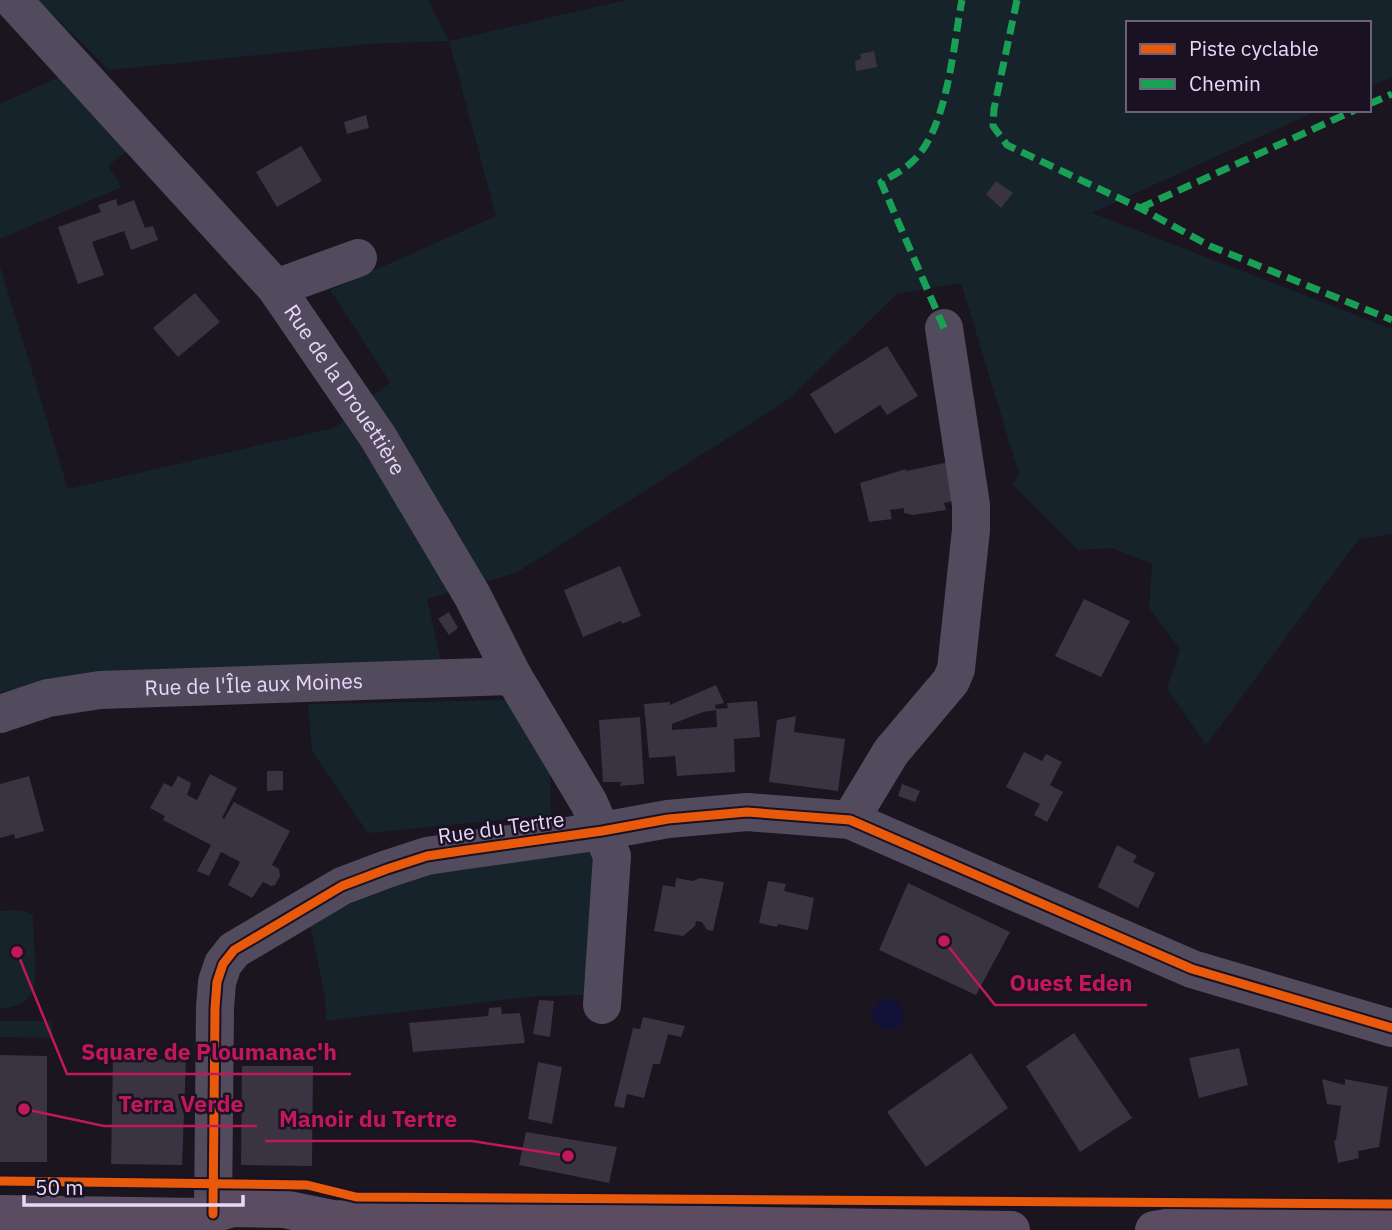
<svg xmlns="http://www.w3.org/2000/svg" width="1392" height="1230" font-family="'IBM Plex Sans',sans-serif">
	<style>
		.green { fill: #16232a }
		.water { fill: #11123a }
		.building { fill: #3a3341; fill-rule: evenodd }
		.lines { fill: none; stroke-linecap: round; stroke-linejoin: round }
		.minor { stroke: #524b5e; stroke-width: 38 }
		.major { stroke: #5b4c62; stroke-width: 38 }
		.quiet { stroke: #1a9f57; stroke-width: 7; stroke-dasharray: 14 7; stroke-linecap: butt }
		.cycleway-casing { stroke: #1a1123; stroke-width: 13 }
		.cycleway { stroke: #e8590c; stroke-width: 9 }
		.labels { text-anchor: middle; stroke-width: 5; stroke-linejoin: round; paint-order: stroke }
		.street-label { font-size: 21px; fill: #e7d8fa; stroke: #1a1123 }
		.leader { fill: none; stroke: #c2185b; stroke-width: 2.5 }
		.callout-dot { fill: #c2185b; stroke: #1a1123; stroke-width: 2.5 }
		.callout-label { font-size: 23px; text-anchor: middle; font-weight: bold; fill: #c2185b; stroke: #1a1123; stroke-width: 5; stroke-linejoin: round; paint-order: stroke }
	</style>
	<rect width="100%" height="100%" fill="#1a151f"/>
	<g class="green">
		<polygon points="38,0 428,0 449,41 626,0 1392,0 1392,77 1369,87 1369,23 1128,23 1128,110 1319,110 1092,213 1392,329 1392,534 1359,539 1206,745 1167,688 1180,649 1149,608 1152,564 1112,548 1078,550 1013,485 1019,474 961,283 897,294 789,399 516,573 427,599 443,670 84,679 0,692 0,266 68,489 334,428 390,382 330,290 496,216 449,41 368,44 109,70"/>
		<polygon points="63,75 131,147 108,166 122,187 0,239 0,104"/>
		<polygon points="506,700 550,774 551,815 368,833 312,751 308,704"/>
		<path d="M593 843 591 995 538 996 326 1021 325 997 310 925C336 910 364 896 393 886 457 865 526 856 593 843Z"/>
		<path d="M14 910 27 912 33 916C33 933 38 976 33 990 27 1004 13 1008 0 1008V911Z"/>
		<polygon points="0,1021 52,1021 53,1038 0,1037"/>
	</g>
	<polygon class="water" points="886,998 900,1004 904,1016 899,1027 885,1030 873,1020 871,1012 877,1004"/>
	<g class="building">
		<polygon points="874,51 877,67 856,71 855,61 861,59 860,54"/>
		<polygon points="366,115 369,128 347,134 344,122"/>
		<polygon points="301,146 322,181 277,207 256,172"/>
		<polygon points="996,181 1013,193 1001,208 986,194"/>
		<polygon points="116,199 118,206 134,200 145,228 153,226 158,240 131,250 124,231 92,242 104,275 78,284 58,227 101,212 98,205"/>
		<polygon points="195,293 220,322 178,357 153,328"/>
		<polygon points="887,346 918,396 887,415 880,405 835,434 810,394"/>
		<polygon points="949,462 958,500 944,503 946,510 913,515 904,513 904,508 890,510 892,519 869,522 860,483 906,469 906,471"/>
		<polygon points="620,566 641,616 622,624 621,621 583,637 564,590"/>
		<polygon points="1084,599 1130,621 1101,677 1055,656"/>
		<polygon points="449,612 458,628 449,635 438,619"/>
		<path d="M716 685 724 703 715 705 716 709 728 708 727 703 757 701 760 737 734 739 735 772 677 776 675 756 649 758 644 704 670 702V705ZM716 710 717 727 672 730V724L703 712Z"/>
		<polygon points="796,716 794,732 845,739 838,791 769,782 777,720"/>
		<polygon points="640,717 644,784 620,786 621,782 603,782 599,720"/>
		<polygon points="1024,752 1042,761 1046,754 1062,762 1050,785 1063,792 1047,822 1034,815 1040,804 1006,787"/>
		<polygon points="267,771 283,771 283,790 267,791"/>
		<polygon points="210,774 237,788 222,818 224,819 234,802 290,831 272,865 279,869 280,876 275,885 271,886 263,882 252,898 228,885 240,862 221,852 209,876 197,871 211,845 163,820 165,816 150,808 164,783 172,787 178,776 191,783 187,795 197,800"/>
		<polygon points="29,776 44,831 15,839 14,834 0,838 0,784"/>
		<polygon points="902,784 920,791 915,802 898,796"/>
		<polygon points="1117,845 1137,856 1133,862 1155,873 1138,908 1098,887"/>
		<polygon points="676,878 693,881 700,878 724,882 713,931 707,930 702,922 696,921 695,926 683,936 654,931 663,885 675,887"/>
		<polygon points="768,881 786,884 784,891 814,898 808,930 778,924 777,927 759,923"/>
		<polygon points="908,883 1010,932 976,995 879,950"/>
		<polygon points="539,1000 554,1001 550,1037 533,1034"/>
		<polygon points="501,1007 502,1014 520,1013 525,1043 413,1052 409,1023 488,1016 489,1008"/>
		<polygon points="643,1017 685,1026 681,1037 668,1034 660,1064 653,1064 644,1098 627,1094 624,1108 614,1106 633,1028 640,1029"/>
		<polygon points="1074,1033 1132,1118 1080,1152 1026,1066"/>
		<polygon points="1239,1048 1248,1085 1199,1098 1189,1058"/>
		<polygon points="971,1053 1008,1108 926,1167 887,1112"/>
		<polygon points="0,1055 47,1056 47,1162 0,1162"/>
		<polygon points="113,1058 186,1060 182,1165 111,1164"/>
		<polygon points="538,1062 562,1067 552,1124 528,1119"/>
		<polygon points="242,1066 313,1066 312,1166 241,1165"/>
		<polygon points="1322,1079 1345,1085 1345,1079 1388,1087 1379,1147 1358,1151 1359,1158 1338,1163 1334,1141 1336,1140 1341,1106 1327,1104"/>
		<polygon points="526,1132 617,1147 609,1183 519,1165"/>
	</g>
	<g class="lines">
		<g class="minor">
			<path id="s1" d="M13 0 276 288 378 437 472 595 513 676 589 803 612 856 602 1005"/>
			<polyline points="276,288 358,258"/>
			<path id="s2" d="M0 714 48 698 100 690 513 676"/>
			<polyline points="850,820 891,752 951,681 956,669 971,530 971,505 944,328"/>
			<polyline points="213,1214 215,1008 217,982 223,964 234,950 342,886 387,869 427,856 467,850 602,831 668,819 747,812 850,820 1192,969 1392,1028"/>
		</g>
		<g class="major">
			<polyline points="0,1214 201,1217 233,1208 284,1209 333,1219 1011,1230"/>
			<polyline points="1154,1230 1209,1221 1392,1223"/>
		</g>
		<g class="quiet">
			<polyline points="1017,0 994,109 993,126 1007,145 1140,208 1210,246 1392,320"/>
			<polyline points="1369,104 1392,94"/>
			<polyline points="1140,208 1355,110"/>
			<path d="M944 328 881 182C892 176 905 169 913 161 948 128 953 46 962 0"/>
		</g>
		<g class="cycleway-casing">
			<g id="cycleway">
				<polyline points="0,1181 307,1185 356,1197 1392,1204"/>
				<polyline points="213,1214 215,1008 217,982 223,964 234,950 342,886 387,869 427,856 467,850 602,831 668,819 747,812 850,820 1192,969 1392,1028"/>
			</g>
		</g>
		<use href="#cycleway" class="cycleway"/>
	</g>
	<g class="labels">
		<g class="street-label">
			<text dy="7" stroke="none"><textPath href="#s1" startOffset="513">Rue de la Drouettière</textPath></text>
			<text dy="7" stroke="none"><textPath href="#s2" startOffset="257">Rue de l'Île aux Moines</textPath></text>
			<text transform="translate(501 828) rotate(-8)" y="7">Rue du Tertre</text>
		</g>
	</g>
	<path class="leader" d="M944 941L995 1005H1147M17 952L67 1074H351M24 1109L104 1126H257M568 1156L472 1141H265"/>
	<g class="callout-dot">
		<circle cx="944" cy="941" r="7"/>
		<circle cx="17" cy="952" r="7"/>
		<circle cx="24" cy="1109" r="7"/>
		<circle cx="568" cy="1156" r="7"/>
	</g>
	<g class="callout-label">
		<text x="1071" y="991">Ouest Eden</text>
		<text x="209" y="1060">Square de Ploumanac'h</text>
		<text x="181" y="1112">Terra Verde</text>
		<text x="368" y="1127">Manoir du Tertre</text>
	</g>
	<rect x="1126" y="21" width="245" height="91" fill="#1a1123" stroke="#6c6179" stroke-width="2"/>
	<rect x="1140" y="44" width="35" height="10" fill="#e8590c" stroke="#6c6179" stroke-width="2"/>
	<text x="1189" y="56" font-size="21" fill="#e7d8fa">Piste cyclable</text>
	<rect x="1140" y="79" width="35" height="10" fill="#1a9f57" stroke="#6c6179" stroke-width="2"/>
	<text x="1189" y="91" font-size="21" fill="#e7d8fa">Chemin</text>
	<path d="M24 1195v10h219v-10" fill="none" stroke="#e7d8fa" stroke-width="3.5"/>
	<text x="35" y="1195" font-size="21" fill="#e7d8fa" stroke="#1a1123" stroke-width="5" paint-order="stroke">50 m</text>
</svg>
